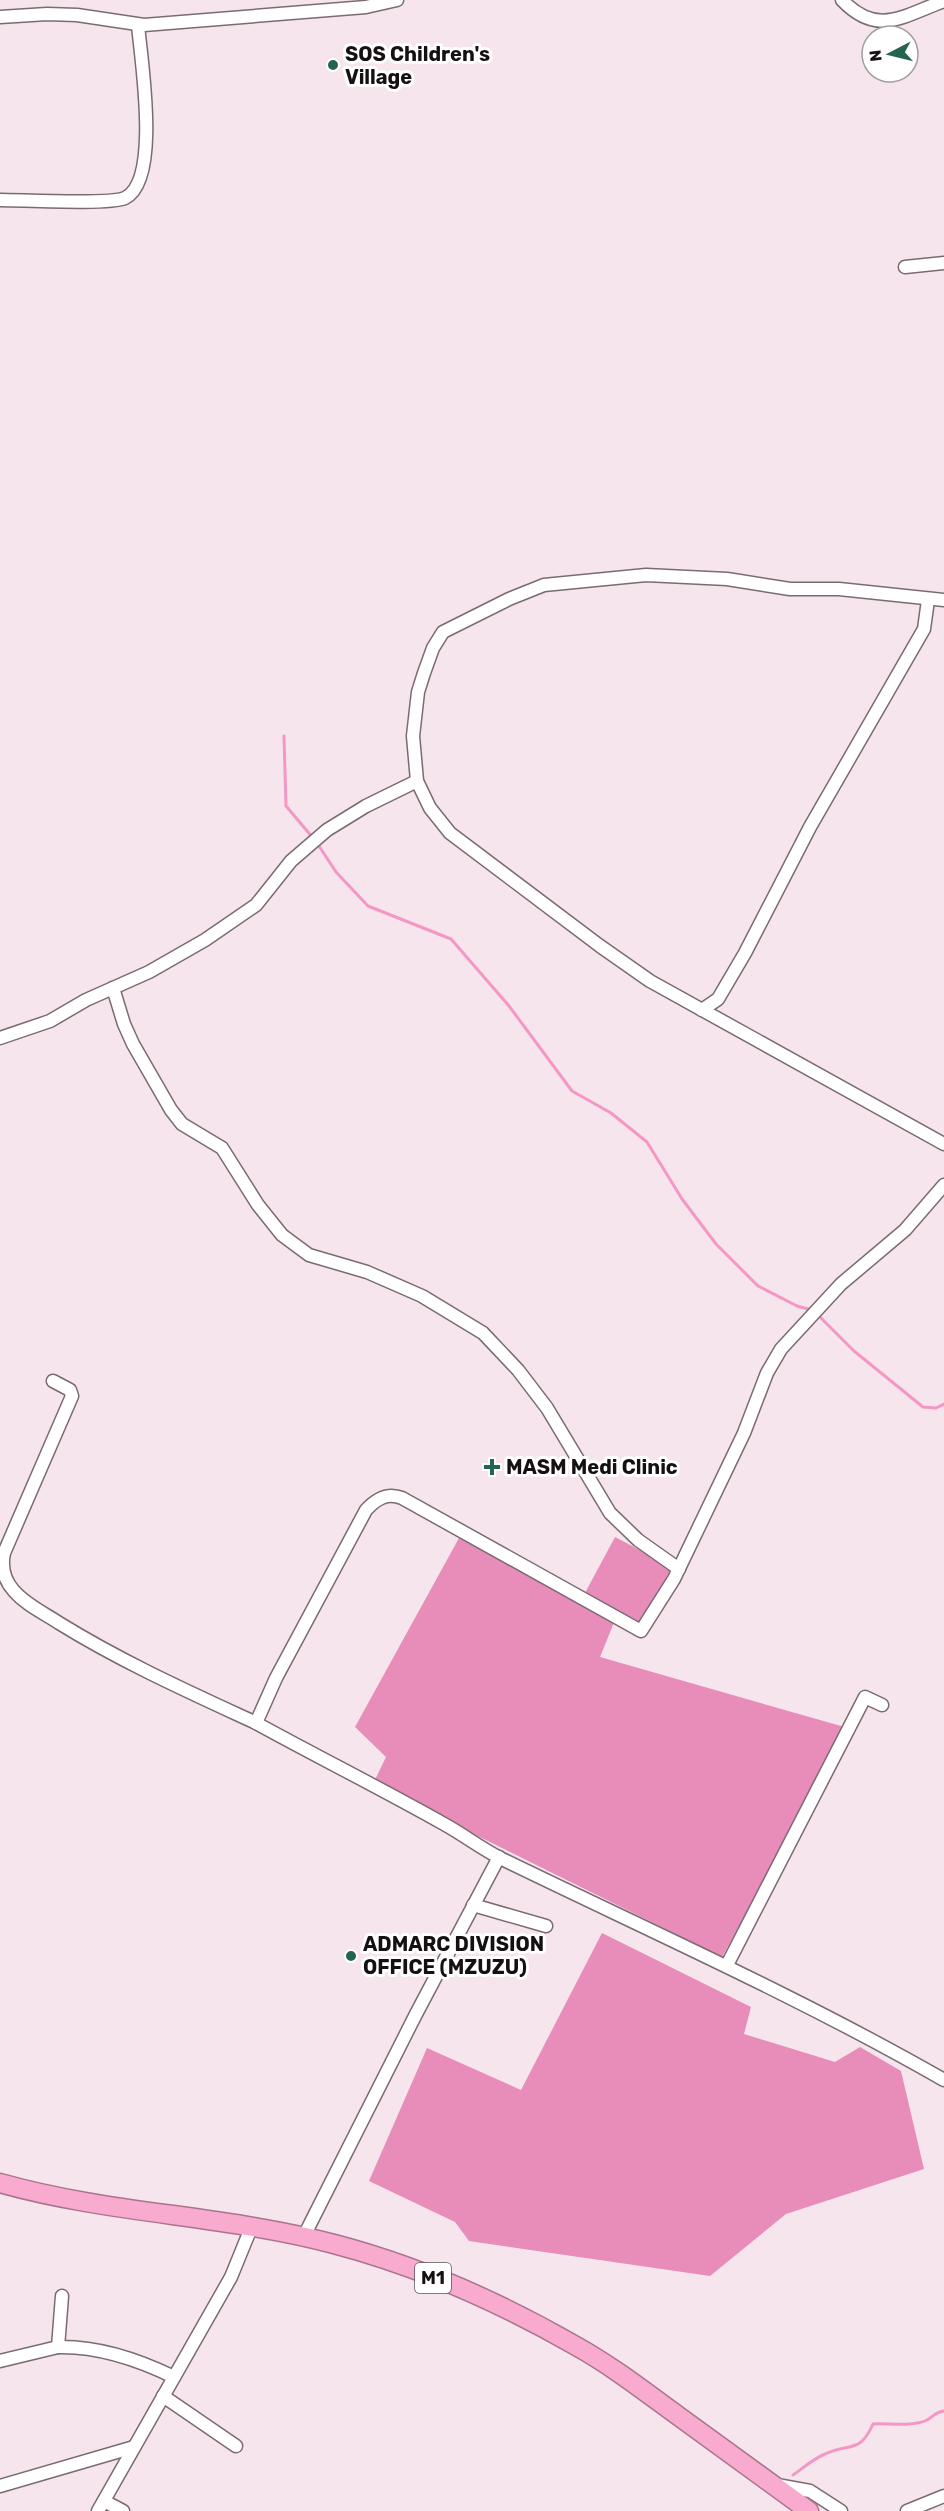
<svg xmlns="http://www.w3.org/2000/svg" width="944" height="2511" font-family="Rubik,sans-serif">
	<style>
		.forest { fill: #e88cb9 }
		.lines { fill: none; stroke-linecap: round; stroke-linejoin: round }
		.stream { stroke: #f597c4; stroke-width: 3 }
		.minor-casing { stroke: #7a6b72; stroke-width: 15 }
		.highway-casing { stroke: #a9758d; stroke-width: 21 }
		.minor { stroke: #fff; stroke-width: 12 }
		.highway { stroke: #f8abcf; stroke-width: 18 }
		.poi-dot { fill: #256451; stroke: #fff; stroke-width: 2 }
		.labels { text-anchor: middle; stroke-width: 6; stroke-linejoin: round; paint-order: stroke }
		.shield { fill: #fff; stroke: #5c585a; stroke-width: 1.5 }
		.shield-label { font-size: 18px; font-weight: bold; fill: #161013 }
		.poi-label { font-size: 20px; font-weight: bold; fill: #161013; stroke: #fff; text-anchor: start }
	</style>
	<rect width="100%" height="100%" fill="#f6e5ec"/>
	<g class="forest">
		<polygon points="615,1537 672,1567 642,1623 585,1593"/>
		<polygon points="459,1538 615,1620 600,1657 848,1728 722,1957 373,1784 386,1757 355,1727"/>
		<polygon points="602,1933 751,2007 744,2034 835,2062 860,2047 901,2071 924,2169 786,2214 710,2276 469,2241 455,2222 369,2181 427,2048 521,2090"/>
	</g>
	<g class="lines">
		<g class="stream">
			<polyline points="284,736 286,806 313,838"/>
			<polyline points="317,843 336,872 368,906 451,939 509,1006 572,1091 611,1113 647,1142 682,1199 716,1244 758,1286 797,1306 812,1310"/>
			<polyline points="817,1314 854,1351 923,1407 936,1408 944,1404"/>
			<path d="M793 2475C803 2468 813 2459 825 2454 850 2442 859 2455 873 2424 889 2423 913 2427 927 2420 934 2416 935 2412 944 2411"/>
		</g>
		<g class="minor-casing">
			<g id="minor">
				<path d="M842 0C877 37 903 16 944 1"/>
				<polyline points="0,17 47,14 77,15 144,25 366,7 397,0"/>
				<path d="M0 200C22 200 110 205 125 198 161 181 141 60 138 25"/>
				<polyline points="905,267 944,263"/>
				<polyline points="944,600 839,589 790,589 727,579 646,575 544,585 509,599 443,632 433,648 424,673 418,692 413,736 417,781 430,808 450,833 600,946 650,981 944,1144"/>
				<polyline points="113,988 124,1024 133,1044 171,1110 182,1124 222,1148 258,1205 282,1235 309,1255 367,1272 422,1296 483,1333 518,1370 547,1408 610,1513 638,1540 679,1569"/>
				<polyline points="702,1010 718,999 745,953 810,827 924,629 928,600"/>
				<polyline points="0,1038 50,1021 86,1000 149,972 205,940 256,905 291,861 327,830 366,806 417,781"/>
				<path d="M944 1185 905 1230 841 1284 781 1349 767 1373 744 1433 674 1579 641 1631 402 1498C387 1492 376 1499 366 1510L276 1678 256 1723C318 1757 382 1789 444 1824 464 1835 482 1849 502 1859 650 1931 801 1998 944 2080"/>
				<path d="M53 1381 70 1390 72 1396 4 1553C1 1567 4 1580 14 1591 26 1605 44 1613 59 1623 122 1662 189 1692 256 1723"/>
				<polyline points="473,1905 546,1926"/>
				<polyline points="727,1965 865,1697 882,1705"/>
				<polyline points="303,2238 415,2016 499,1857"/>
				<path d="M62 2296 58 2347C97 2346 139 2360 174 2377"/>
				<polyline points="0,2361 58,2347"/>
				<polyline points="163,2396 236,2446"/>
				<polyline points="777,2485 810,2491 841,2511"/>
				<polyline points="0,2486 134,2447"/>
				<polyline points="104,2501 123,2511"/>
				<polyline points="98,2511 231,2277 251,2228"/>
				<polyline points="907,2511 944,2496"/>
			</g>
		</g>
		<g class="highway-casing">
			<path id="highway" d="M0 2183C109 2214 225 2215 334 2244 418 2266 501 2303 576 2346 612 2366 644 2391 677 2415 721 2447 765 2479 809 2511"/>
		</g>
		<use href="#minor" class="minor"/>
		<use href="#highway" class="highway"/>
	</g>
	<g class="poi-dot">
		<circle cx="333" cy="65" r="6"/>
		<path d="M489 1458h6v6h6v6h-6v6h-6v-6h-6v-6h6z"/>
		<circle cx="351" cy="1956" r="6"/>
	</g>
	<g class="labels">
		<rect class="shield" x="415" y="2263" width="36" height="30" rx="4.5"/>
		<g class="shield-label">
			<text x="433" y="2284">M1</text>
		</g>
		<g class="poi-label">
			<text x="345" y="61">SOS Children's<tspan x="345" dy="23">Village</tspan></text>
			<text x="506" y="1474">MASM Medi Clinic</text>
			<text x="363" y="1951">ADMARC DIVISION<tspan x="363" dy="23">OFFICE (MZUZU)</tspan></text>
		</g>
	</g>
	<g transform="translate(890 54) rotate(263)"><circle r="28" fill="#ffffff" stroke="#a29fa1" stroke-width="1.5"/>
	<path d="M0-4.5L10 22L0 15L-10 22Z" fill="#256451"/>
	<text y="-9" font-size="16" font-weight="bold" text-anchor="middle" fill="#161013">N</text>
	</g>
</svg>
